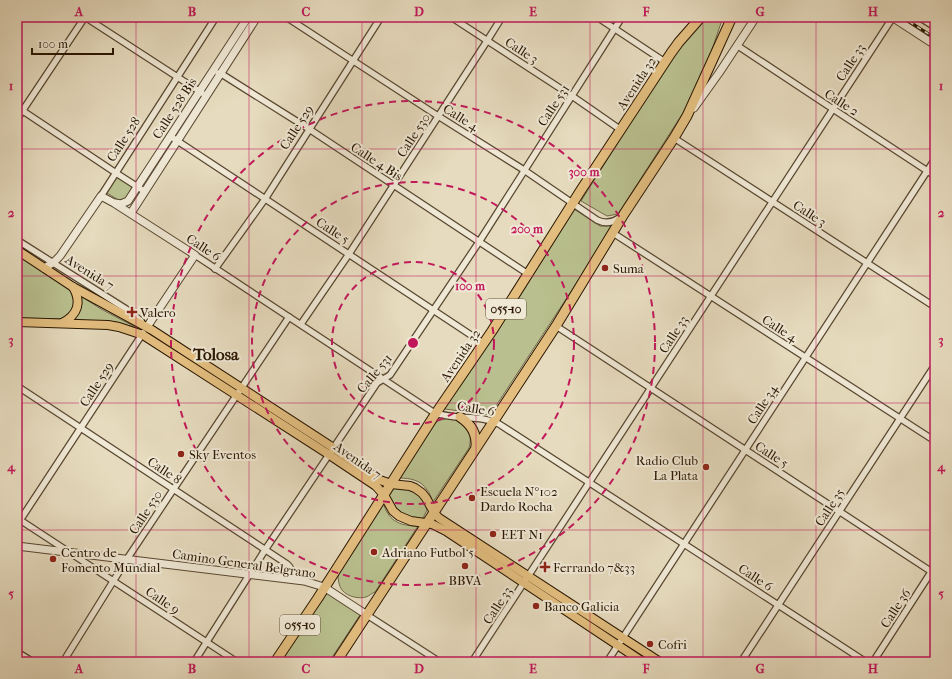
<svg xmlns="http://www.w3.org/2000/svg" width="952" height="679" font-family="'IM FELL French Canon',serif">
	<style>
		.green { fill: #b9bf8e; stroke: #716a48 }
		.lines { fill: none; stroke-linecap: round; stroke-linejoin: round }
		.minor-casing { stroke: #584730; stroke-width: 8 }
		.tertiary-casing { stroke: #584730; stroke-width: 9 }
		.primary-casing { stroke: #291601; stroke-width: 10 }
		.trunk-casing { stroke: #291601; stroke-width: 11 }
		.minor { stroke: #efe8d5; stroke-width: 5.5 }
		.tertiary { stroke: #efe8d5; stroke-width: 7 }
		.primary { stroke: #e3be7f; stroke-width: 8 }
		.trunk { stroke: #e3be7f; stroke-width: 9 }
		.rail-casing { stroke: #291601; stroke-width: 3 }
		.rail { stroke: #efe8d5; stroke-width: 1.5; stroke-dasharray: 4.5; stroke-linecap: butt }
		.grid { fill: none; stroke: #c2185b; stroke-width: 1; stroke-opacity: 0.55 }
		.ring { fill: none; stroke: #c2185b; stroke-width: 2; stroke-dasharray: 7 5 }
		.poi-dot { fill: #8f2418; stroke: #efe8d5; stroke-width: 1.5 }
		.labels { text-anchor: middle; stroke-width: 4; stroke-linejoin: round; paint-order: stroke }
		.shield { fill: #efe8d5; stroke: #645541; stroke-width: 1 }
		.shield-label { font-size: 12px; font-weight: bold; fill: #291601 }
		.street-label { font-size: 13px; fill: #291601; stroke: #efe8d5 }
		.poi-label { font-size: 13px; fill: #291601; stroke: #efe8d5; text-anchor: start }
		.district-label { font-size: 17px; font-weight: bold; fill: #291601; stroke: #efe8d5 }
		.centre { fill: #c2185b; stroke: #efe8d5; stroke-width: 2 }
		.ring-label { font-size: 12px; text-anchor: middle; font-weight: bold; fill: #c2185b; stroke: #efe8d5; stroke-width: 4; stroke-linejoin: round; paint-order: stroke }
		.neatline { fill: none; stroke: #c2185b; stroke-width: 1.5 }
		.grid-label { font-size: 13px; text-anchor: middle; font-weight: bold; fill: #c2185b }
	</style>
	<rect width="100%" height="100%" fill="#e6dbbe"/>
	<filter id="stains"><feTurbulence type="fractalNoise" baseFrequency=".005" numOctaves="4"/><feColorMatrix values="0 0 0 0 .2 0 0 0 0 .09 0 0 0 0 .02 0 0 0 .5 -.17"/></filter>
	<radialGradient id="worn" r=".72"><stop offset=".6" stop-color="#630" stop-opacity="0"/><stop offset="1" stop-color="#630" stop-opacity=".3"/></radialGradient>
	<g class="green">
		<polygon points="706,17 723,17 699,88 618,214 607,216 581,201 676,51"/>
		<polygon points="117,176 133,185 125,200 120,201 107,193"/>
		<polygon points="574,209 600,226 614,226 490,415 445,409 444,408"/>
		<path d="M17 255 71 290C75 304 77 309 65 319L17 318Z"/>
		<polygon points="79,295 101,309 137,328 116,322 72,320"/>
		<path d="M448 418C464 420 474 431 469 448L433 502C431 498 430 493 427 490 421 480 410 478 399 478L433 425 438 421Z"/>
		<path d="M399 487C414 491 423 494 427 510L423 518 414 520 402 516 392 507 389 496 394 488Z"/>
		<path d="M383 502C388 520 398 526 418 526L375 592C372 593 369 596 366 597 359 599 348 597 342 590 339 586 338 580 338 575Z"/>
		<polygon points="324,591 360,612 360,615 329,662 279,662"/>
	</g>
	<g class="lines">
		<g class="minor-casing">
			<g id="minor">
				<polyline points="85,17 202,93"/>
				<path d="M286 17 438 116 524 170 597 220C605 224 612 223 619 218"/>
				<polyline points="451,17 572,96 621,130"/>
				<polyline points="597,17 665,62"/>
				<polyline points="919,17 935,27"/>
				<polyline points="738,46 833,109 935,176"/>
				<polyline points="218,73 220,73 309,129 528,274"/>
				<polyline points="17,107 116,173 144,191"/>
				<polyline points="17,119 85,17"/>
				<polyline points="170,136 483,343"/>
				<polyline points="674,138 935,307"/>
				<polyline points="101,196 216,17"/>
				<polyline points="613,233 935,441"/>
				<polyline points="17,240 126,309 141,321"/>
				<path d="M195 255 433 412C454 421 479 414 499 424L866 662"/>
				<polyline points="215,269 265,199 381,17"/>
				<polyline points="301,324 349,254 487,41 502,17"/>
				<polyline points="556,326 935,574"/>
				<path d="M17 386 287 564C292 568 292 573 293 579"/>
				<polyline points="17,518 237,662"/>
				<polyline points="17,525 143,333"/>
				<polyline points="367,615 440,662"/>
				<polyline points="17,652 33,662"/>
				<polyline points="63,662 127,559 173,490 289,317"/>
				<polyline points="194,662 265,550 377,383 390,375 392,372 479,242 622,17"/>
				<polyline points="472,662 893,17"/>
				<polyline points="607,662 935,159"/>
				<polyline points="741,662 935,365"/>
				<polyline points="873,662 935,566"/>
			</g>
		</g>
		<g class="tertiary-casing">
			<g id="tertiary">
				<polyline points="892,17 935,45"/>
				<polyline points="694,108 719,73 756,17"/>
				<polyline points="115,203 121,204 128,201 248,17"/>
				<polyline points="131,213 257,17"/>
				<polyline points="44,268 53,263 60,256 101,196 114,203 195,255 147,327"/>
				<polyline points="17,546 304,581 324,587 367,615"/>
			</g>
		</g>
		<g class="primary-casing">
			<g id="primary">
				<polyline points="17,250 73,287 152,330 329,445 380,480 391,484 410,486 415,488 422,493 426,498 435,514 439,518 660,662"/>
				<polyline points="17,322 108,325 119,327 143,335 325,452 376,486 384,495 393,511 399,516 411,521 432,524 446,531 643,662"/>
				<path d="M62 323C78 315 82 302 73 287"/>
			</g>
		</g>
		<g class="trunk-casing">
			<g id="trunk">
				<path d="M460 417C471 424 477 434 476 447"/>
				<polyline points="275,662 318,598 436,413 492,331 581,190 671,53 679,42 701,17"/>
				<polyline points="336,662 556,326 624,214 674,138 687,116 732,17"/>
			</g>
		</g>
		<use href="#minor" class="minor"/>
		<use href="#tertiary" class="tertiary"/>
		<use href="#primary" class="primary"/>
		<use href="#trunk" class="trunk"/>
		<g class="rail-casing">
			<polyline id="rail" points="902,17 935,38"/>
		</g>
		<use href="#rail" class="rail"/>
	</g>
	<path class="grid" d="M136 17V662M249 17V662M362 17V662M476 17V662M590 17V662M703 17V662M816 17V662M17 149H935M17 276H935M17 403H935M17 530H935"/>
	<g class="ring">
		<circle cx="413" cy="343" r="81"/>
		<circle cx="413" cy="343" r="161"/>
		<circle cx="413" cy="343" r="242"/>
	</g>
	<g class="poi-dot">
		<circle cx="605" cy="268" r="4"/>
		<path d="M130 306h4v4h4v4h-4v4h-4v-4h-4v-4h4z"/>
		<circle cx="181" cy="454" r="4"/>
		<circle cx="706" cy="467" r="4"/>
		<circle cx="472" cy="498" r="4"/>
		<circle cx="493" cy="534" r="4"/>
		<circle cx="374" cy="552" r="4"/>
		<circle cx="53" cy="559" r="4"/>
		<circle cx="465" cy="566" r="4"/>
		<path d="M543 561h4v4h4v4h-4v4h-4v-4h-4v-4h4z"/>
		<circle cx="536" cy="606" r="4"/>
		<circle cx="650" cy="644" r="4"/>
	</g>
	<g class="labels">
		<g class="shield">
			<rect x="486" y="299" width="40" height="20" rx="3"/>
			<rect x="280" y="615" width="40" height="20" rx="3"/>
		</g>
		<g class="shield-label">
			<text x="506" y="313">055-10</text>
			<text x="300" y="629">055-10</text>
		</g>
		<g class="street-label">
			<text transform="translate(522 50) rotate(33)" y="5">Calle 3</text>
			<text transform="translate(850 62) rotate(-57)" y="5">Calle 33</text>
			<text transform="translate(636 83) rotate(-57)" y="5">Avenida 32</text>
			<text transform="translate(842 102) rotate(33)" y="5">Calle 2</text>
			<text transform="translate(553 105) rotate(-57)" y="5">Calle 531</text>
			<text transform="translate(174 108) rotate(-57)" y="5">Calle 528 Bis</text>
			<text transform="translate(461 117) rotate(32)" y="5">Calle 4</text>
			<text transform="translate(296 127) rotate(-57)" y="5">Calle 529</text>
			<text transform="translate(413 135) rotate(-57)" y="5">Calle 530</text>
			<text transform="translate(123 139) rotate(-57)" y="5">Calle 528</text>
			<text transform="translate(377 161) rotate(33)" y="5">Calle 4 Bis</text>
			<text transform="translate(810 213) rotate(33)" y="5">Calle 3</text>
			<text transform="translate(333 230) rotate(33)" y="5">Calle 5</text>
			<text transform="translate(204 247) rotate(33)" y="5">Calle 6</text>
			<text transform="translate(90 272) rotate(32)" y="5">Avenida 7</text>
			<text transform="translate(780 328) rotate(33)" y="5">Calle 4</text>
			<text transform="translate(673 334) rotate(-57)" y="5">Calle 33</text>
			<text transform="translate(460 355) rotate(-56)" y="5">Avenida 32</text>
			<text transform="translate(374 373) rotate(-50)" y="5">Calle 531</text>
			<text transform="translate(96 384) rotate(-57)" y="5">Calle 529</text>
			<text transform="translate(762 404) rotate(-57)" y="5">Calle 34</text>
			<text transform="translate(476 408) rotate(9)" y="5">Calle 6</text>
			<text transform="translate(772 454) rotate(33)" y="5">Calle 5</text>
			<text transform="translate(358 460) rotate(35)" y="5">Avenida 7</text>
			<text transform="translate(165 470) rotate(34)" y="5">Calle 8</text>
			<text transform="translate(829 507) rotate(-57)" y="5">Calle 35</text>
			<text transform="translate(145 512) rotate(-57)" y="5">Calle 530</text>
			<text transform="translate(244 563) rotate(8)" y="5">Camino General Belgrano</text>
			<text transform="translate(756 577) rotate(33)" y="5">Calle 6</text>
			<text transform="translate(163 600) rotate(34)" y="5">Calle 9</text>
			<text transform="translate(497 605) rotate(-57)" y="5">Calle 33</text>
			<text transform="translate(895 608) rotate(-57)" y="5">Calle 36</text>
		</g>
		<g class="poi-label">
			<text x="613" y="273">Suma</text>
			<text x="140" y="317">Valero</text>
			<text x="189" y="459">Sky Eventos</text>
			<text x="698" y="465" text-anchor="end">Radio Club<tspan x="698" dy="15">La Plata</tspan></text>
			<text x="480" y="496">Escuela N°102<tspan x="480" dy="15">Dardo Rocha</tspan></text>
			<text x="501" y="539">EET N1</text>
			<text x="61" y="557">Centro de<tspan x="61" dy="15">Fomento Mundial</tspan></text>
			<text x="382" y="557">Adriano Futbol 5</text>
			<text x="553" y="572">Ferrando 7&amp;33</text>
			<text x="465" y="585" text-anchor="middle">BBVA</text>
			<text x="544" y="611">Banco Galicia</text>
			<text x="658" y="649">Cofri</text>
		</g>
		<g class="district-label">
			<text x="216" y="360">Tolosa</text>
		</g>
	</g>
	<circle cx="413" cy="343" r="6" class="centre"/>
	<g class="ring-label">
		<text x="584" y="176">300 m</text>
		<text x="527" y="233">200 m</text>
		<text x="470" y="290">100 m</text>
	</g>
	<rect width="952" height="679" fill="none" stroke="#e6dbbe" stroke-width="44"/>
	<path d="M32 48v6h81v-6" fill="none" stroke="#291601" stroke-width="2"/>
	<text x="38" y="48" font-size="12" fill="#291601" stroke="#efe8d5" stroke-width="3" paint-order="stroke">100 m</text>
	<rect x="22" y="22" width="908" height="635" class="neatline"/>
	<g class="grid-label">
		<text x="79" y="16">A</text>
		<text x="192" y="16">B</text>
		<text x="306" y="16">C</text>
		<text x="419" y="16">D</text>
		<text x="533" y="16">E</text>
		<text x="646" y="16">F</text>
		<text x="760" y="16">G</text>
		<text x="873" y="16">H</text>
		<text x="11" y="90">1</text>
		<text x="941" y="90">1</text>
		<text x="11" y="217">2</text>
		<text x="941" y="217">2</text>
		<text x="11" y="344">3</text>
		<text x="941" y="344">3</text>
		<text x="11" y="471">4</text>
		<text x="941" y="471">4</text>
		<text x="11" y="598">5</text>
		<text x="941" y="598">5</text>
		<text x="79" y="673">A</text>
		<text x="192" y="673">B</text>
		<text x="306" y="673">C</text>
		<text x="419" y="673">D</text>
		<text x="533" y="673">E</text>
		<text x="646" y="673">F</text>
		<text x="760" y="673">G</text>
		<text x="873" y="673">H</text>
	</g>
	<rect width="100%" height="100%" filter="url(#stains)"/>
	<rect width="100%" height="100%" fill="url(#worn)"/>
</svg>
